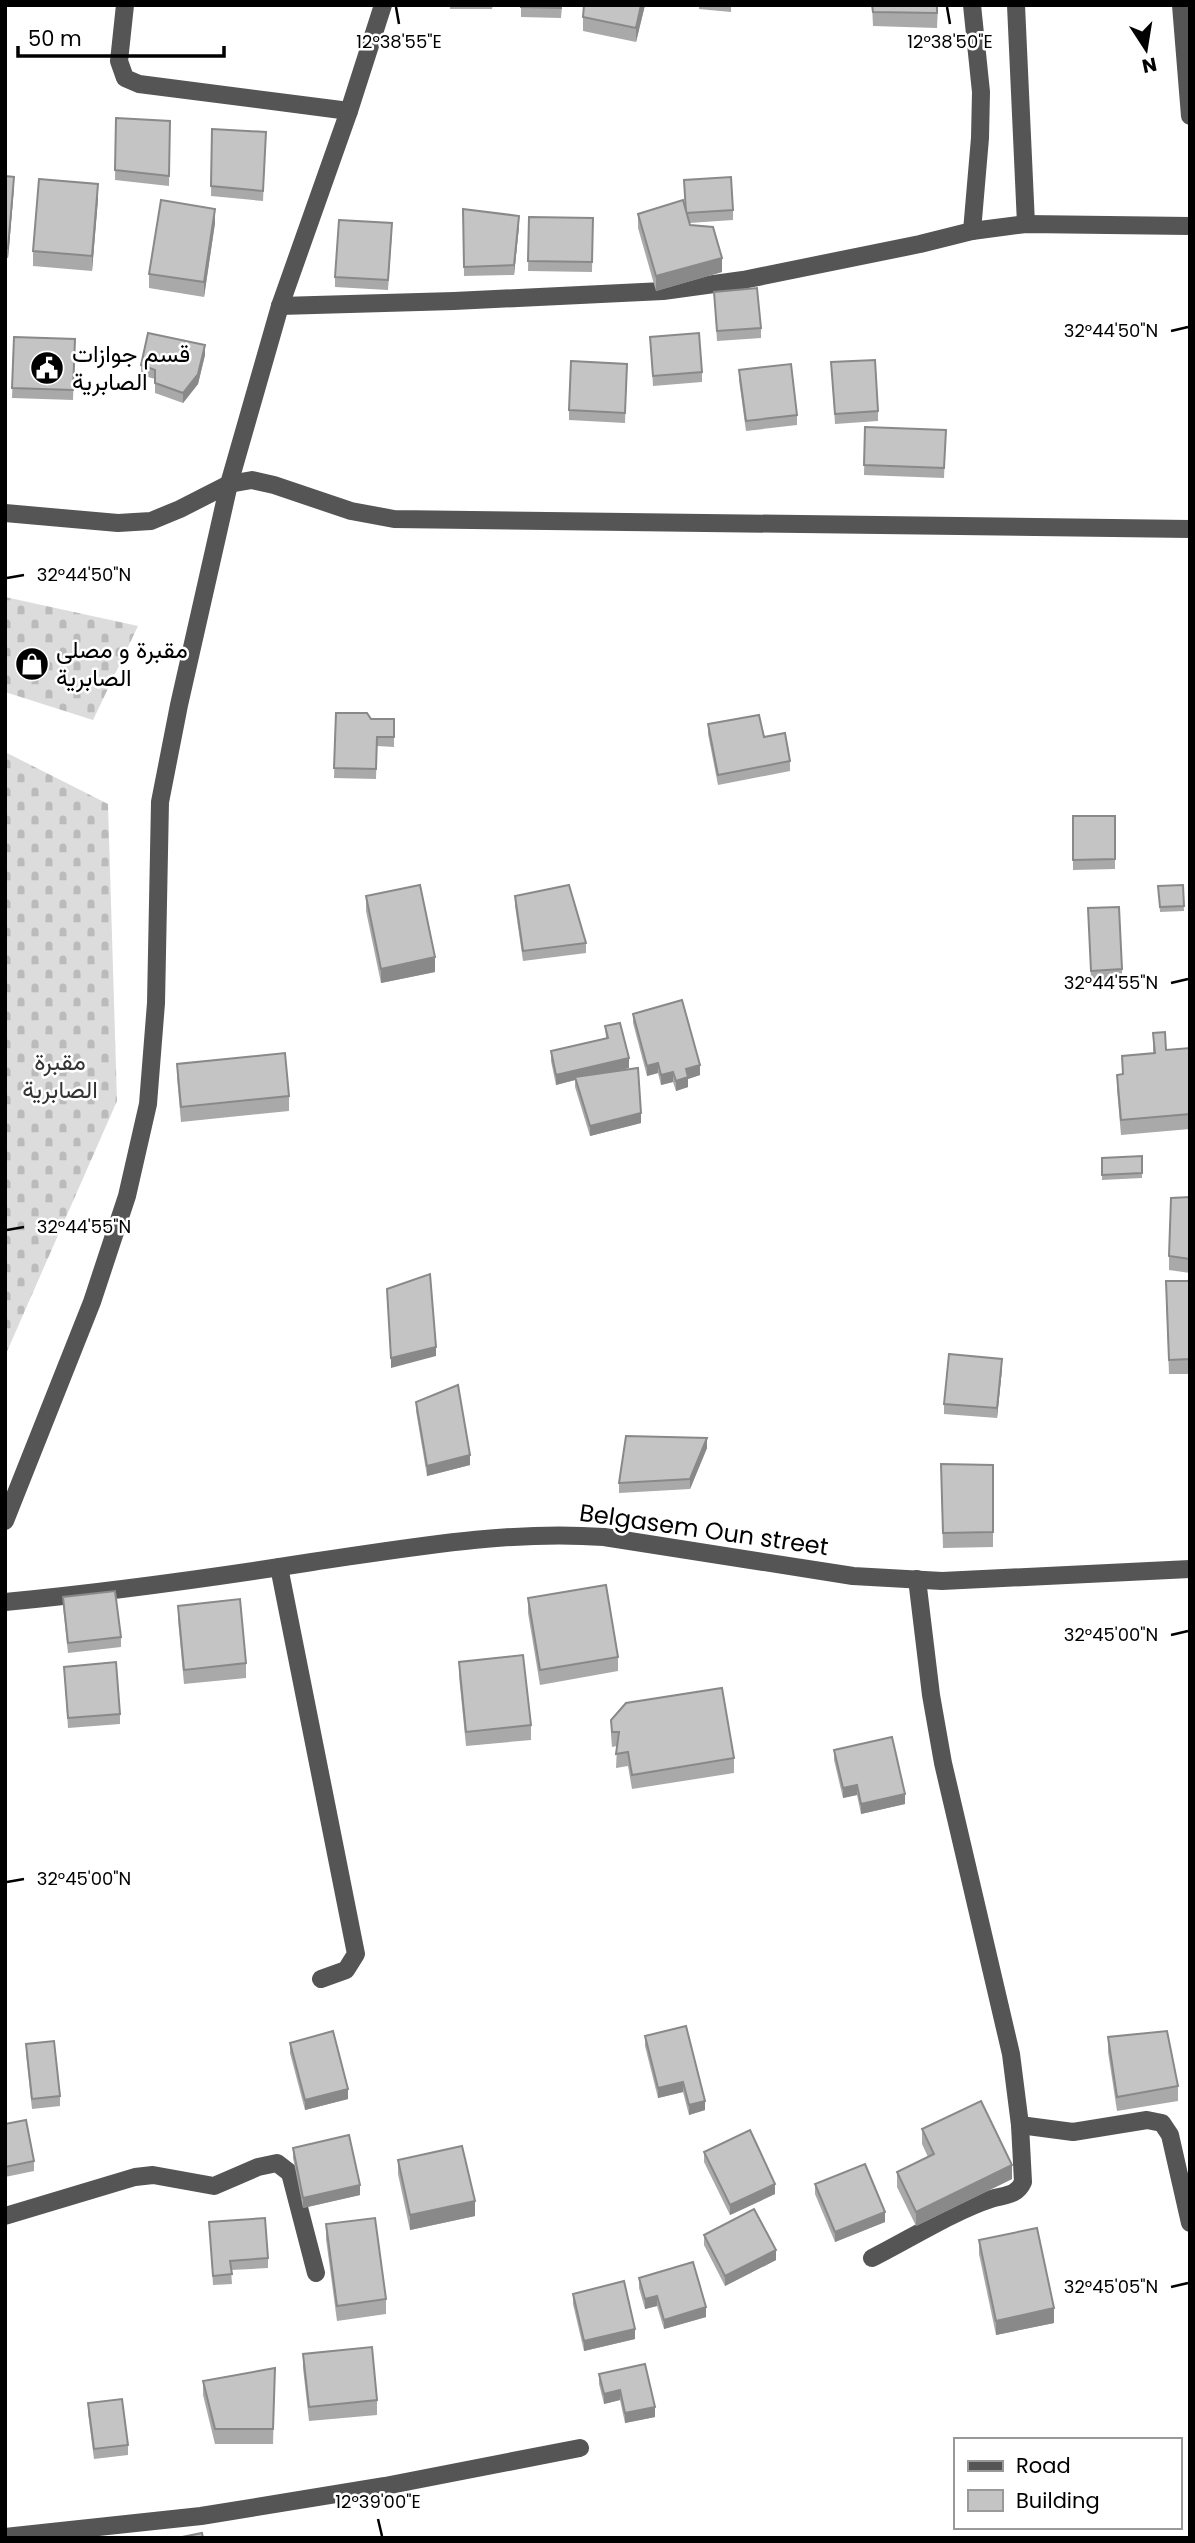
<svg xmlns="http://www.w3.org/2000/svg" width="1195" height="2543" font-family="Poppins,Vazirmatn,sans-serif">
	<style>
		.cemetery { fill: url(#cemetery-stones) }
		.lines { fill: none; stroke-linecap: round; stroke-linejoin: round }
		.minor { stroke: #555; stroke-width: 18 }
		.wall { fill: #a9a9a9 }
		.shaded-wall { fill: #898989 }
		.building { fill: #c4c4c4; stroke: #898989; stroke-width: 2 }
		.ticks { fill: none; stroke: #000; stroke-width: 2.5 }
		.labels { text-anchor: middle; stroke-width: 5; stroke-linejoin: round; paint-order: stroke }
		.poi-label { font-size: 24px; fill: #000; stroke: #fff; text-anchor: start }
		.park-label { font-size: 24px; fill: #333; stroke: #fff }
		.street-label { font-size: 24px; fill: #000; stroke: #fff }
		.ticks-label { font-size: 18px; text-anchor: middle; fill: #000; stroke: #fff; stroke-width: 5; stroke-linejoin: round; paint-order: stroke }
	</style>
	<defs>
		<pattern id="cemetery-stones" width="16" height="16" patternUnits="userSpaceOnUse" patternTransform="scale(1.75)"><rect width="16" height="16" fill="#dcdcdc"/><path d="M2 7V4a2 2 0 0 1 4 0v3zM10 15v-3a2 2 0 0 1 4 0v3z" fill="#bbb"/></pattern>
	</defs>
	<rect width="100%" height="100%" fill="#fff"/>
	<g class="cemetery">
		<polygon points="5,597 138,626 93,720 5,692"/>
		<polygon points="5,752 108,804 117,1101 5,1356"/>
	</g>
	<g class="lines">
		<g class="minor">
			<polyline points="125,5 119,61 125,78 139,84 349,111"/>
			<polyline points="972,5 981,92 980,138 972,231"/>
			<polyline points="1016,5 1026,224"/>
			<polyline points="1181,5 1190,116"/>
			<polyline points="280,306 454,301 663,291 743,280 920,244 972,231 1026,224 1190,226"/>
			<polyline points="5,513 118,523 151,521 180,509 229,484 252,480 274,485 351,511 394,519 1190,529"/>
			<polyline points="5,1521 92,1302 127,1196 148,1104 156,1003 160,802 179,705 229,484 280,306 349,111 383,5"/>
			<polyline points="279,1567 356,1954 346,1970 321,1979"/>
			<path d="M5 1602C108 1592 210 1578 312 1562 408 1548 506 1530 604 1537L853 1576 942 1581 1190 1569"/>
			<polyline points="1020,2125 1073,2132 1147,2120 1162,2123 1170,2135 1190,2223"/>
			<polyline points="5,2216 135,2177 153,2175 214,2186 258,2167 277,2163 290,2173 316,2273"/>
			<path d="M872 2258C908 2240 954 2211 991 2199 1004 2195 1017 2196 1023 2182L1020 2125 1011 2054 943 1763 931 1695 917 1579"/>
			<polyline points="5,2537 201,2516 385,2486 580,2448"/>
		</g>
	</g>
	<g class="wall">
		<polygon points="450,5 493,5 492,9 450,9"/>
		<polygon points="521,5 562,5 561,18 521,17"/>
		<polygon points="584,5 645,5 636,42 583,31 583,17"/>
		<polygon points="699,5 731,5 731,12 699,9"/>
		<polygon points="872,5 938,5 937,28 873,26"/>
		<polygon points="116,118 170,121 169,186 115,180"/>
		<polygon points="212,129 266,132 263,201 211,196"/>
		<polygon points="5,176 14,187 8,258 5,258"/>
		<polygon points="684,180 733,210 733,220 689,223 722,272 656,291 638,228 638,214 686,211"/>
		<polygon points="98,199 92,271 33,266 33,251"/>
		<polygon points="463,209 519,226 514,275 464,276"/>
		<polygon points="529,217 593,218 592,272 528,271"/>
		<polygon points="215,223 204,297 149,288 149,274"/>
		<polygon points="392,233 388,290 335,287 335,277"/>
		<polygon points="714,292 761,328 761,338 717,341"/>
		<polygon points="14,337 75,339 73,400 12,398"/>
		<polygon points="650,337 702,372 702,382 653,386"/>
		<polygon points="205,355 198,384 183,403 155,393 155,379 141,375 141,365"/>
		<polygon points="831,362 878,411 878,421 835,424"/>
		<polygon points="627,364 625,423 569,420 569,410"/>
		<polygon points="739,370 797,415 797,425 746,431 739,380"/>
		<polygon points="865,427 946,430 944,478 864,475"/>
		<polygon points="336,713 371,719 394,719 394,747 377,746 376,779 334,778"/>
		<polygon points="708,724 764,737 790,761 790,771 718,785 708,734"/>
		<polygon points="1073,816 1115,816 1115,869 1073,870"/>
		<polygon points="1183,885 1184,911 1160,912 1158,886"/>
		<polygon points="366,896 435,972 381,983 366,911"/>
		<polygon points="515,896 586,943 586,953 523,961 515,906"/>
		<polygon points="1088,908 1122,969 1122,979 1091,981"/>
		<polygon points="633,1014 700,1075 688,1079 688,1087 676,1091 673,1082 661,1085 658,1073 647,1076 633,1023"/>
		<polygon points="605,1026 629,1068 608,1072 641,1123 590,1136 575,1087 575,1080 556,1085 551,1061 551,1051 606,1038"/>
		<polygon points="1153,1033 1166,1050 1190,1048 1190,1129 1121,1135 1117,1089 1117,1075 1122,1074 1122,1056 1153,1053"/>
		<polygon points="177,1064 289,1096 289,1111 181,1122 177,1078"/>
		<polygon points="1142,1156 1142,1178 1102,1180 1102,1158"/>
		<polygon points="1190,1197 1190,1273 1169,1270 1169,1256"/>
		<polygon points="1190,1281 1190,1374 1169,1374 1166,1296"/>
		<polygon points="1002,1369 997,1418 944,1414 944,1404"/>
		<polygon points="416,1402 470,1465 427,1476 416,1411"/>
		<polygon points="707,1448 690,1489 619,1493 619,1483"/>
		<polygon points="993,1465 993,1547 943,1548 941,1478"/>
		<polygon points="63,1597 121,1637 121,1647 68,1653 63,1607"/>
		<polygon points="528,1598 618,1657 618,1671 540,1685 528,1613"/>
		<polygon points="178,1606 246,1663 246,1678 184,1684 178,1620"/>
		<polygon points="459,1662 531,1725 531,1740 466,1746 459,1676"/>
		<polygon points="64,1667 120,1714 120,1724 68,1728"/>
		<polygon points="611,1720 734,1758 734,1773 632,1789 628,1766 616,1768 617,1746 612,1747 611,1735"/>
		<polygon points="834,1750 905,1804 861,1814 857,1795 843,1798 834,1760"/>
		<polygon points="645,2036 705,2110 689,2115 683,2092 658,2098 645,2046"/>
		<polygon points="1108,2037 1178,2086 1178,2101 1117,2111 1108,2052"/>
		<polygon points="290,2043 348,2099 305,2110 290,2053"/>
		<polygon points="26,2044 60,2096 60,2106 32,2109 26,2054"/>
		<polygon points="5,2124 34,2161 34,2171 5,2177"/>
		<polygon points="922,2129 1012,2179 916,2226 897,2187 897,2172 928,2157 922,2144"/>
		<polygon points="293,2148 360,2195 303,2208 293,2158"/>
		<polygon points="704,2152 775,2194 730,2215 704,2162"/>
		<polygon points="398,2160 475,2216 410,2230 398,2174"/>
		<polygon points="815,2184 885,2222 835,2242 815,2194"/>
		<polygon points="209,2222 268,2258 268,2268 231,2270 232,2284 213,2285"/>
		<polygon points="326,2224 386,2299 386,2314 337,2321 326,2239"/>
		<polygon points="704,2235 776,2260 725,2286 704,2245"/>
		<polygon points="979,2240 1054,2323 996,2335 979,2254"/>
		<polygon points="639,2278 706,2317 664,2329 657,2306 645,2309 639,2288"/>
		<polygon points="573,2294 635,2339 584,2351 573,2304"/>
		<polygon points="303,2354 377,2400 377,2415 309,2421 303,2368"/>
		<polygon points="275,2368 273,2444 215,2444 203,2395 203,2381"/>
		<polygon points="599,2374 655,2417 625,2423 620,2400 604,2404 599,2384"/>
		<polygon points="88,2403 128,2445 128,2455 94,2459 88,2413"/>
	</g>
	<g class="shaded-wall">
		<polygon points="641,5 645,5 636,42 636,28"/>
		<polygon points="14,177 14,187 8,258 8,248"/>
		<polygon points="98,184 98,199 92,271 92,256"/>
		<polygon points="215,209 215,223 204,297 204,282"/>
		<polygon points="519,216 519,226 514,275 514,265"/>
		<polygon points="722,258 722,272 656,291 656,276"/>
		<polygon points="205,345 205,355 198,384 183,403 183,393"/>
		<polygon points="435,957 435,972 381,983 381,969"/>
		<polygon points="629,1058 629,1068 576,1080 575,1077 575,1080 556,1085 556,1075"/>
		<polygon points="658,1063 658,1073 647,1076 647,1066"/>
		<polygon points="700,1065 700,1075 688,1079 688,1087 676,1091 676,1081 686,1069"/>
		<polygon points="673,1072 673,1082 661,1085 661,1075"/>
		<polygon points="641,1113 641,1123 590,1136 590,1126"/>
		<polygon points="436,1347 436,1356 391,1368 391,1358"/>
		<polygon points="1002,1359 1002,1369 997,1418 997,1408"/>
		<polygon points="707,1438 707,1448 690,1489 690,1479"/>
		<polygon points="470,1455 470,1465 427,1476 427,1466"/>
		<polygon points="857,1785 857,1795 843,1798 843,1788"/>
		<polygon points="905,1794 905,1804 861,1814 861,1804"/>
		<polygon points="683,2082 683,2092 658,2098 658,2088"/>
		<polygon points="348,2089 348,2099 305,2110 305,2100"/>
		<polygon points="705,2101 705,2110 689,2115 689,2105"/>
		<polygon points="1012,2165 1012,2179 916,2226 916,2212"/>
		<polygon points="775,2184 775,2194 730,2215 730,2205"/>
		<polygon points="360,2185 360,2195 303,2208 303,2198"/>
		<polygon points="475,2201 475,2216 410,2230 410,2215"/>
		<polygon points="885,2212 885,2222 835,2242 835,2232"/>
		<polygon points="776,2250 776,2260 725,2286 725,2276"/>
		<polygon points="657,2296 657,2306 645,2309 645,2299"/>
		<polygon points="706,2307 706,2317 664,2329 664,2320"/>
		<polygon points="1054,2308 1054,2323 996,2335 996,2321"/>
		<polygon points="635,2329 635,2339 584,2351 584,2341"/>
		<polygon points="620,2390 620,2400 604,2404 604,2394"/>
		<polygon points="655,2407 655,2417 625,2423 625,2413"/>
	</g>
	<g class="building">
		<polygon points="521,5 561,5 561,8 521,7"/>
		<polygon points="584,5 641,5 636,28 583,17"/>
		<polygon points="872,5 937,5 937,13 873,12"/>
		<polygon points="116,118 170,121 169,176 115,170"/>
		<polygon points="212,129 266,132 263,191 211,186"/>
		<polygon points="5,176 14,177 8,248 5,248"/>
		<polygon points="731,177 733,210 686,213 684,180"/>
		<polygon points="39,179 98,184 92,256 33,251"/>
		<polygon points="161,200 215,209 204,282 149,274"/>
		<polygon points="683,200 690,225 713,227 722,258 656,276 638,214"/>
		<polygon points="463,209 519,216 514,265 464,267"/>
		<polygon points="529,217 593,218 592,262 528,261"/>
		<polygon points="339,220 392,223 388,280 335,277"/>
		<polygon points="757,288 761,328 717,331 714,292"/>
		<polygon points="148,333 205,345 198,374 183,393 155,383 155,370 141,365"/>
		<polygon points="699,333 702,372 653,376 650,337"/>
		<polygon points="14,337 75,339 73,390 12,388"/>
		<polygon points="875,360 878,411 835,414 831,362"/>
		<polygon points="571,361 627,364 625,413 569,410"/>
		<polygon points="791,364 797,415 746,421 739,370"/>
		<polygon points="865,427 946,430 944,468 864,465"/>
		<polygon points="336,713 367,713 371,719 394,719 394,737 377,737 376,769 334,768"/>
		<polygon points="759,715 764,737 785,733 790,761 718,775 708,724"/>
		<polygon points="1073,816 1115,816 1115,859 1073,860"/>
		<polygon points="420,885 435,957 381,969 366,896"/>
		<polygon points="569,885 586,943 523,951 515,896"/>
		<polygon points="1183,885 1184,906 1160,907 1158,886"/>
		<polygon points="1119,907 1122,969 1091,971 1088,908"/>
		<polygon points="682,1000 700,1065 686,1069 688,1077 676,1081 673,1072 661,1075 658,1063 647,1066 633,1014"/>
		<polygon points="620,1023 629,1058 556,1075 551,1051 608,1038 605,1026"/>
		<polygon points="1165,1032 1166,1050 1190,1048 1190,1114 1121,1120 1117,1075 1123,1074 1122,1056 1155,1053 1153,1033"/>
		<polygon points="285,1053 289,1096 181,1107 177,1064"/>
		<polygon points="638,1068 641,1113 590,1126 575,1077"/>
		<polygon points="1142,1156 1142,1173 1102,1175 1102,1158"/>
		<polygon points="1190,1197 1190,1259 1169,1256 1171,1198"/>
		<polygon points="430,1274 436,1347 391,1358 387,1289"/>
		<polygon points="1166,1281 1190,1281 1190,1359 1169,1360"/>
		<polygon points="949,1354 1002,1359 997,1408 944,1404"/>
		<polygon points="458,1385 470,1455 427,1466 416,1402"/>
		<polygon points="626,1436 707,1438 690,1479 619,1483"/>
		<polygon points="941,1464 993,1465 993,1532 943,1533"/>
		<polygon points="606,1585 618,1657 540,1670 528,1598"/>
		<polygon points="115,1591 121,1637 68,1643 63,1597"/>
		<polygon points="240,1599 246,1663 184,1670 178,1606"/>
		<polygon points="523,1655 531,1725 466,1732 459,1662"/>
		<polygon points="116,1662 120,1714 68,1718 64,1667"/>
		<polygon points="722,1688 734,1758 632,1775 628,1752 616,1754 619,1732 612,1732 611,1720 626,1703"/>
		<polygon points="892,1737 905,1794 861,1804 857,1785 843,1788 834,1750"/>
		<polygon points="686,2026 705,2101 689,2105 683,2082 658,2088 645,2036"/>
		<polygon points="333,2031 348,2089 305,2100 290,2043"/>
		<polygon points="1167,2031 1178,2086 1117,2097 1108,2037"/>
		<polygon points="54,2041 60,2096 32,2099 26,2044"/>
		<polygon points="981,2101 1012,2165 916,2212 897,2172 934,2154 922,2129"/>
		<polygon points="26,2120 34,2161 5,2167 5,2124"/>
		<polygon points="750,2130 775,2184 730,2205 704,2152"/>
		<polygon points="349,2135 360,2185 303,2198 293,2148"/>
		<polygon points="462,2146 475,2201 410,2215 398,2160"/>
		<polygon points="865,2164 885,2212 835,2232 815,2184"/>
		<polygon points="754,2209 776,2250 725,2276 704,2235"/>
		<polygon points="265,2218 268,2258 230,2261 232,2274 213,2276 209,2222"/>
		<polygon points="375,2218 386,2299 337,2306 326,2224"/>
		<polygon points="1037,2228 1054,2308 996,2321 979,2240"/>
		<polygon points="693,2262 706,2307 664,2320 657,2296 645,2299 639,2278"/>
		<polygon points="624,2281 635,2329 584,2341 573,2294"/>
		<polygon points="372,2347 377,2400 309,2407 303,2354"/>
		<polygon points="645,2364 655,2407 625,2413 620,2390 604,2394 599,2374"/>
		<polygon points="275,2368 273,2429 215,2429 203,2381"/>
		<polygon points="122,2399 128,2445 94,2449 88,2403"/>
		<polygon points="202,2533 203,2538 177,2538"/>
	</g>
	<path class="ticks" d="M396 7 399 24M947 7 950 24M1171 331 1188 327M7 578 24 575M1171 983 1188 979M7 1230 24 1227M1171 1635 1188 1631M7 1882 24 1879M1171 2287 1188 2283M378 2519 382 2536"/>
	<defs>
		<g id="civic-disc" transform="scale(1.75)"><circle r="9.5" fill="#000" stroke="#fff"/><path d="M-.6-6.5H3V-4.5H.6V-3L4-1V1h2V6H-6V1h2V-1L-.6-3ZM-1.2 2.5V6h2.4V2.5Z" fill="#fff"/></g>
		<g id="shop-disc" transform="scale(1.75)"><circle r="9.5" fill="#000" stroke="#fff"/><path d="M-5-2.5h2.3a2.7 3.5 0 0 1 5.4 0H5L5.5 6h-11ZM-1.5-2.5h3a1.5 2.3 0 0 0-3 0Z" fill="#fff"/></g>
	</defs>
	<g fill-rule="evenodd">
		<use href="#civic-disc" x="47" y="368"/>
		<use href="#shop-disc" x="32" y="664"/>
	</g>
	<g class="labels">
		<g class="poi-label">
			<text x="72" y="362">قسم جوازات<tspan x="72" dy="28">الصابرية</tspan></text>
			<text x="56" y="658">مقبرة و مصلى<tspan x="56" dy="28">الصابرية</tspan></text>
		</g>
		<g class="park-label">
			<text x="60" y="1070">مقبرة<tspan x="60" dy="28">الصابرية</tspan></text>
		</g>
		<g class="street-label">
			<text transform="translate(704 1530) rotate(8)" y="8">Belgasem Oun street</text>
		</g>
	</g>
	<g class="ticks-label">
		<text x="399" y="48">12°38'55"E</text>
		<text x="950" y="48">12°38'50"E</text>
		<text x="1111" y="337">32°44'50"N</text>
		<text x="84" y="581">32°44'50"N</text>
		<text x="1111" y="989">32°44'55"N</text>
		<text x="84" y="1233">32°44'55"N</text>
		<text x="1111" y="1641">32°45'00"N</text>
		<text x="84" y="1885">32°45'00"N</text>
		<text x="1111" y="2293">32°45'05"N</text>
		<text x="378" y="2508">12°39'00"E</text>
	</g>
	<rect width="1195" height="2543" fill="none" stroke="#000000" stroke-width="14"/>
	<rect x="954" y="2438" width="228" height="91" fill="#ffffff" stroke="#999999" stroke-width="2"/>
	<rect x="968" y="2461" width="35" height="10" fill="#555555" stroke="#999999" stroke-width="2"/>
	<text x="1016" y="2473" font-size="21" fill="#000000">Road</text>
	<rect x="968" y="2490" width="35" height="21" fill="#c4c4c4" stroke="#999999" stroke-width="2"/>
	<text x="1016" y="2508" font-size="21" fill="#000000">Building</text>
	<g transform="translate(1146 49) rotate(168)" stroke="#ffffff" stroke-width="5" paint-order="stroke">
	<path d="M0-5L12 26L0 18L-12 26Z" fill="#000000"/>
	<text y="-10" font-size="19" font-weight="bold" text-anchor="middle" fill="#000000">N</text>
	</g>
	<path d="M18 46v10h206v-10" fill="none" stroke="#000000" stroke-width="3.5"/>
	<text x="28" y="46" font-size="21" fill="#000000" stroke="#ffffff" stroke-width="5" paint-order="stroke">50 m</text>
</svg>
